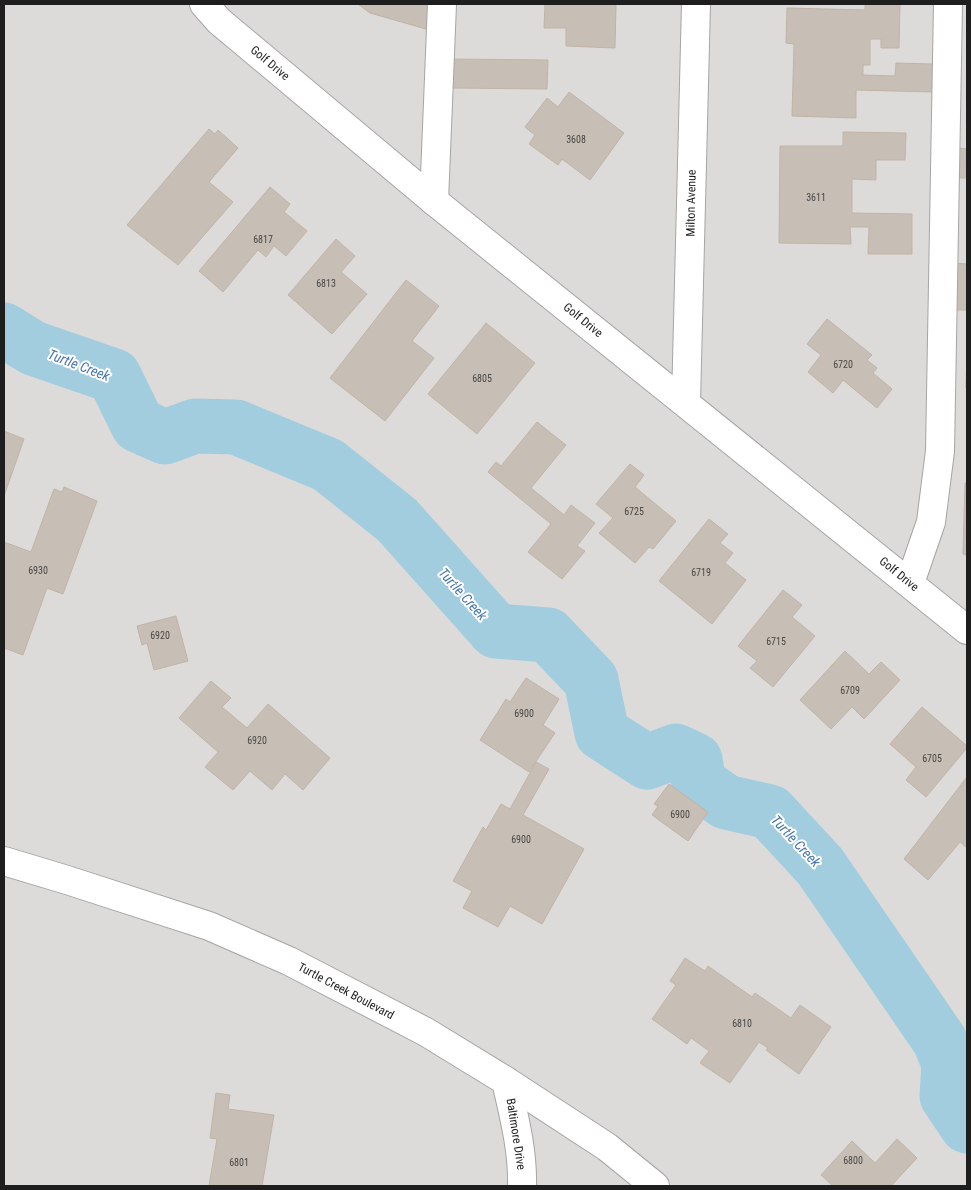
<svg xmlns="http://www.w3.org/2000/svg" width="971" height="1190" font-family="'Roboto Condensed',sans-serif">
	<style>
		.residential { fill: #dcdbda }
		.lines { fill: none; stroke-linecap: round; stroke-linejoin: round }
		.river { stroke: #a2cdde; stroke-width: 55 }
		.building { fill: #c7bfb6; stroke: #c1b3a5 }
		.minor-casing { stroke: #a5a5a5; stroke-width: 30 }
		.minor { stroke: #fff; stroke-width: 28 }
		.labels { text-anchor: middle; stroke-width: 4; stroke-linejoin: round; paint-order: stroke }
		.number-label { font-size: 10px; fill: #484644 }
		.street-label { font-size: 12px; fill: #1e1e1e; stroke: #fff }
		.water-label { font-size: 14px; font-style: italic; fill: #4775b0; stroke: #fff }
	</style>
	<rect width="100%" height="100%" fill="#efece3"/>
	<rect class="residential" x="4" y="4" width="963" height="1182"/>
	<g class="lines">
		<polyline class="river" points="4,330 33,348 114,376 138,425 165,437 195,426 236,427 328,465 397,520 496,631 548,635 591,680 602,733 647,762 676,751 695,760 699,783 726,802 770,812 820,866 940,1041 949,1064 947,1096 967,1126"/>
	</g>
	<g class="building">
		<polygon points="358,4 429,4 426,29 370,13"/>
		<polygon points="545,4 616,4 615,48 566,46 566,28 544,28"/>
		<polygon points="865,4 900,4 899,48 881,48 881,39 870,39 870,65 863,65 863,75 895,76 896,63 933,64 933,92 856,90 856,118 792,116 794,44 786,43 787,8 865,10"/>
		<polygon points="452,59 548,60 547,89 452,88"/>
		<polygon points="569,92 624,133 590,180 562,159 558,165 529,144 535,135 525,127 547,98 558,107"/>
		<polygon points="209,129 215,134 218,130 238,148 209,182 233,202 178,265 127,225"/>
		<polygon points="843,132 906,133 905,160 876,160 876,180 852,179 852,213 912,214 912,254 868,254 869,227 850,227 851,244 779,243 780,146 843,146"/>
		<polygon points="958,148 967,149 967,178 957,178"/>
		<polygon points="270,187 290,204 284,212 307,231 286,256 274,246 266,257 258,250 223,292 199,271"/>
		<polygon points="336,239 355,256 341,272 367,294 332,334 288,295"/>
		<polygon points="952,263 967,264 967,310 951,310"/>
		<polygon points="406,280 439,306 412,341 434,358 385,421 330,378"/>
		<polygon points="827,319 872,355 867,360 877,368 873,373 892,389 877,408 843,380 833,393 808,372 821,355 807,344"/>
		<polygon points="486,323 535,363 477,434 428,394"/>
		<polygon points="967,351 967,388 966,388"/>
		<polygon points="537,422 566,445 531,488 564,515 571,505 595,523 577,546 585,551 562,579 528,552 551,524 488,472 496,462 501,466"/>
		<polygon points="4,431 24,439 4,496"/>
		<polygon points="630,464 644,475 635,487 676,521 653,549 649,547 635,563 599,533 613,518 596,504"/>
		<polygon points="965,483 967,483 967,555 963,554"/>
		<polygon points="64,487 97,501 63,594 47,588 23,655 4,648 4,542 31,552 54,489 62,492"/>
		<polygon points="709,519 728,534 720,543 733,553 725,563 746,580 712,624 659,581"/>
		<polygon points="783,590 802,605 792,617 815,636 773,687 750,668 757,661 738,646"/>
		<polygon points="176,616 188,661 154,670 147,643 142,645 137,626"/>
		<polygon points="845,651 869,674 881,662 900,680 864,719 852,707 831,729 800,700"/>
		<polygon points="526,678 559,699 543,725 555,733 529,772 480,740 506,699 510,702"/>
		<polygon points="211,681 231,698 222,707 247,728 268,704 330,758 303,790 285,774 272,790 250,771 233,790 205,767 218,752 179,718"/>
		<polygon points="922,707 967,746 967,748 926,797 906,780 916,767 890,744"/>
		<polygon points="536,762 549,769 523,815 584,849 542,924 510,906 498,927 463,908 472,891 453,881 483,827 486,830 501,804 510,809"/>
		<polygon points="967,777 967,848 960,842 928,880 904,859"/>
		<polygon points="669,784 708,812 688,841 652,815 658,806 654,804"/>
		<polygon points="685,958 705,971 708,966 752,997 755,993 791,1018 800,1005 831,1027 799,1074 766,1050 768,1048 759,1042 730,1083 700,1063 709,1051 691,1038 687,1044 652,1019 676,985 670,981"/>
		<polygon points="216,1093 230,1095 228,1109 274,1115 262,1186 209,1186 217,1139 210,1138"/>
		<polygon points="897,1139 917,1158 891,1186 833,1186 821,1175 852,1141 875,1163"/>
	</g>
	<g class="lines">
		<g class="minor-casing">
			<g id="minor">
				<polyline points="204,4 219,21 434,201 967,630"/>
				<polyline points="434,201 442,4"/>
				<polyline points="686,402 696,4"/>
				<polyline points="910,583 931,522 940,451 948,4"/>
				<polyline points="4,861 67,880 209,926 289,961 426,1032 506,1081 607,1147 655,1186"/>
				<path d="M506 1081C514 1116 523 1151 522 1186"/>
			</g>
		</g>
		<use href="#minor" class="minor"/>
	</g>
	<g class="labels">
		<g class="number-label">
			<text x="576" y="143">3608</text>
			<text x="816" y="201">3611</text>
			<text x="263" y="243">6817</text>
			<text x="326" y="287">6813</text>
			<text x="843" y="368">6720</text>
			<text x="482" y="382">6805</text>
			<text x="634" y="515">6725</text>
			<text x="38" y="574">6930</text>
			<text x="701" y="576">6719</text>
			<text x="160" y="639">6920</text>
			<text x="776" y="645">6715</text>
			<text x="850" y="694">6709</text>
			<text x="524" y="717">6900</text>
			<text x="257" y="744">6920</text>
			<text x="932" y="762">6705</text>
			<text x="680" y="818">6900</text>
			<text x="521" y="843">6900</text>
			<text x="742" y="1027">6810</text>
			<text x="853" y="1164">6800</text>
			<text x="239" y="1166">6801</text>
		</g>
		<g class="street-label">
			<text transform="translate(270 63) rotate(40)" y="4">Golf Drive</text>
			<text transform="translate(691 203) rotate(-89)" y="4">Milton Avenue</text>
			<text transform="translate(583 320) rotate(39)" y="4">Golf Drive</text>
			<text transform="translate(899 574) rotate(39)" y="4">Golf Drive</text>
			<text transform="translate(346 991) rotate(28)" y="4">Turtle Creek Boulevard</text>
			<text transform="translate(516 1134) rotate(81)" y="4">Baltimore Drive</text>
		</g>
		<g class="water-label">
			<text transform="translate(79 365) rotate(21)" y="5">Turtle Creek</text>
			<text transform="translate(463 594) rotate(48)" y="5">Turtle Creek</text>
			<text transform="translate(796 841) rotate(47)" y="5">Turtle Creek</text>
		</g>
	</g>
	<rect width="971" height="1190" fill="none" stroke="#1e1e1e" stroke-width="10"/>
</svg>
